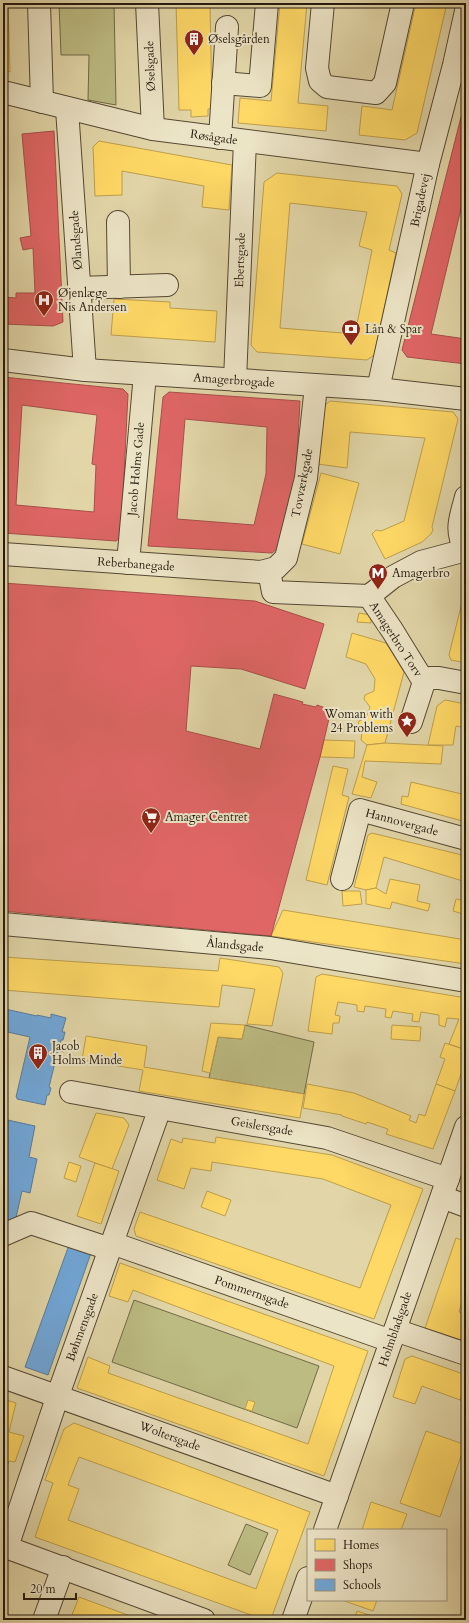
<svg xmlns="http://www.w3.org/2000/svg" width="469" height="1623" font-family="Cardo,serif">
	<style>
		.green { fill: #bcbb82; stroke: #706a48 }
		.homes { fill: #ffd966; stroke: #be9f4c; fill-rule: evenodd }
		.shops { fill: #e06666; stroke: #a84f4c; fill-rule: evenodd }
		.schools { fill: #6fa8dc; stroke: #597d9e }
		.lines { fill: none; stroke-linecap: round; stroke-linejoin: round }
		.minor-casing { stroke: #544834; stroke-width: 24 }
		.minor { stroke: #ece4c6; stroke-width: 22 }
		.labels { text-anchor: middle; stroke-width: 4; stroke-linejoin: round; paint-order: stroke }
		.poi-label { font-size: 12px; fill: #25190e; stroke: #ece4c6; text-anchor: start }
		.street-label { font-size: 12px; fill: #25190e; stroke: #ece4c6 }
	</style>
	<rect width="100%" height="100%" fill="#e2d6a8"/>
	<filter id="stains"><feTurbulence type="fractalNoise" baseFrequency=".005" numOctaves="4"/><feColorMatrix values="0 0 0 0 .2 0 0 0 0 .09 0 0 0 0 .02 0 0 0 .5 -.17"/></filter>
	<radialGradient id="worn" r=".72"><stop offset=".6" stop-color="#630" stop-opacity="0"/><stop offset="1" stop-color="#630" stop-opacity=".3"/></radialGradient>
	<g class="green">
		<polygon points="59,3 114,3 116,105 88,100 89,55 61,55"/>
		<polygon points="245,1025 314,1042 304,1094 209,1078 218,1037 242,1039"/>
		<polygon points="134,1300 319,1366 297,1428 112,1362"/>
		<polygon points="246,1524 268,1533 250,1575 228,1565"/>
	</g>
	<g class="homes">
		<polygon points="3,3 8,3 10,72 3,70"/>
		<polygon points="176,3 210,3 212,109 208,109 208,116 191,117 191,110 179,110"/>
		<polygon points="280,3 307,3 298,103 328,106 326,131 238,123 240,98 271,101"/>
		<polygon points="416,3 447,3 417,133 405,140 359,135 362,106 392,110"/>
		<polygon points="99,141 232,165 229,210 202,207 204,186 122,171 122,195 95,196 93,147"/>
		<path d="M277 173 397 186 402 194 389 250 396 253 374 355 367 360 257 352 251 345 264 182ZM290 203 367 212 359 246 372 250 355 334 280 328Z"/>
		<polygon points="114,299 170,302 170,308 217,311 215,342 111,335"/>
		<polygon points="330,401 453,412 458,419 432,527 433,530 431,534 422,542 385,559 372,534 376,530 381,531 404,521 425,438 350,432 347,468 318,464 324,406"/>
		<polygon points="321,473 359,483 340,554 302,544"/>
		<polygon points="466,586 466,663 451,660 449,655"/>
		<polygon points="359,613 371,615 371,623 357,622"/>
		<polygon points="352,633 386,643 404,672 385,743 367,745 361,740 362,732 358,726 359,721 366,718 370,707 364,699 365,695 374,691 375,679 366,664 346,657"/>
		<polygon points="445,700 466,704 466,728 456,726 453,745 428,745 437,706"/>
		<polygon points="324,740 355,741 354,758 320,757"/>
		<polygon points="385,743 443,746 441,764 365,761 362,777 377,782 371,798 352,794 367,745"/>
		<polygon points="333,766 348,769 342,795 349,797 327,885 306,880"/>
		<polygon points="411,782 462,794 464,788 466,789 466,822 401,804 402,796 408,797"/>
		<polygon points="372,833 466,856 466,882 384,857 376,888 366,890 354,887 368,835"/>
		<polygon points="390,879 420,885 417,901 430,904 428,911 392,902 390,909 366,904 366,890 376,888 386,894"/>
		<polygon points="342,891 360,891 362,904 343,906"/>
		<polygon points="456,899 466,901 466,915 453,911"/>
		<polygon points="283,910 466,940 466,964 271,936"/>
		<polygon points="3,957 218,971 220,958 279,967 283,973 272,1026 247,1024 255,989 222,985 219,1007 3,990"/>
		<polygon points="322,974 466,998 466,1050 449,1044 459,1019 447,1018 445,1027 439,1025 439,1015 421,1012 419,1022 412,1021 413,1014 393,1011 391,1018 385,1017 386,1009 365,1006 364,1012 357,1011 357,1005 338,1002 335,1015 340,1016 339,1023 333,1023 332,1034 308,1031 316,977"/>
		<polygon points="211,1023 245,1025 242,1039 218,1037 210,1073 202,1071"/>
		<polygon points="392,1025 421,1027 420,1041 391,1039"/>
		<polygon points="86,1036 147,1046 144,1067 304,1094 300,1118 139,1091 143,1070 82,1060"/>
		<polygon points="445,1043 466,1050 466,1060 455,1091 436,1084 445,1059 440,1057"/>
		<polygon points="307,1084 354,1093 411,1116 409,1120 416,1123 419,1114 425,1116 436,1084 455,1091 433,1149 386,1134 388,1129 367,1122 366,1124 342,1116 342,1115 303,1108"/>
		<polygon points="96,1113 124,1118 129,1125 112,1169 79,1157"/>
		<polygon points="216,1137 332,1155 423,1189 374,1319 136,1236 134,1229 140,1212 360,1288 391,1205 323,1179 212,1162 211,1171 191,1168 184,1189 157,1180 171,1139 182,1143 183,1138 215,1143"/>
		<polygon points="69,1162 81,1166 76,1182 64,1178"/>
		<polygon points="95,1163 119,1171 101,1224 77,1216"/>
		<polygon points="207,1191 231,1200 225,1216 201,1207"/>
		<polygon points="456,1238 466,1242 466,1288 459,1312 466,1315 466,1342 425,1328"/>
		<polygon points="120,1263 368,1351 324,1476 77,1388 88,1357 110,1366 108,1373 308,1444 334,1366 133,1290 128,1302 109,1296"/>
		<polygon points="412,1356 466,1375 466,1383 460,1400 422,1386 415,1404 393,1397 405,1359"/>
		<polygon points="466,1383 466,1402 460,1400"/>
		<polygon points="3,1399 16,1403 9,1432 24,1436 15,1462 9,1461 3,1478"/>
		<polygon points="248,1400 255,1402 252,1411 245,1409"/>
		<path d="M74 1423 310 1512 271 1619 265 1620 35 1537 53 1483 45 1480 64 1429ZM79 1457 278 1530 256 1589 68 1520 79 1489 68 1485Z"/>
		<polygon points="426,1431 466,1445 466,1458 461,1456 440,1517 400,1503"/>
		<polygon points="371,1502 407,1514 401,1530 362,1530"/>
		<polygon points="79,1597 141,1620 70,1620"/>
		<polygon points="342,1600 377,1600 373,1611"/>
		<polygon points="357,1611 384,1620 354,1620"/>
	</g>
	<g class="shops">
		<polygon points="461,117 466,118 466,188 431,334 466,339 466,364 407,357 402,350"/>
		<polygon points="54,131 63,322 53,326 3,324 3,297 16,298 16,293 35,293 33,248 23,250 20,238 31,236 22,134"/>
		<path d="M3 377 123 389 128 394 121 537 116 541 3 533ZM22 405 97 415 92 464 96 465 94 512 16 505Z"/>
		<path d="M169 392 300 401 296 476 278 548 272 553 148 546 163 397ZM185 419 267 427 266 474 254 525 177 519Z"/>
		<polygon points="3,583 255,601 324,624 305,689 241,669 191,666 186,731 260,749 274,694 303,702 302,704 316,707 317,705 331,710 320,757 271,936 3,911"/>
	</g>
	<g class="schools">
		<polygon points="5,1009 37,1016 37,1015 51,1018 51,1014 66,1018 62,1032 65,1032 63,1040 61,1040 60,1045 65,1046 64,1052 58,1050 49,1087 51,1088 49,1095 47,1095 45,1105 17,1099 17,1097 16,1097 30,1037 3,1031 3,1019"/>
		<polygon points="3,1119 35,1126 29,1157 37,1159 30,1193 22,1191 15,1222 3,1220"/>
		<polygon points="69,1245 91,1253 48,1375 25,1367"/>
	</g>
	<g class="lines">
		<g class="minor-casing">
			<g id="minor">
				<polyline points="39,3 42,102"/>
				<polyline points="147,3 153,129"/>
				<polyline points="323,3 317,68 320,81 327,87 376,93 385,83 403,3"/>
				<polyline points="223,83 260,86 267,3"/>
				<polyline points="3,92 153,129 428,164"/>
				<polyline points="67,109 85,370"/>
				<polyline points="220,138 227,27"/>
				<polyline points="118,222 119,287"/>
				<polyline points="79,288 167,285"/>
				<polyline points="3,360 85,370 378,389 466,399"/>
				<polyline points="235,380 245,141"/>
				<polyline points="378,389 428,164 454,65 466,11"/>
				<path d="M466 550C454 530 461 517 466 497"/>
				<polyline points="3,554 261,572 276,568 286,558 306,478 316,386"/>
				<polyline points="128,563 145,374"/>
				<polyline points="269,571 273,592 369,596 393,577 421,562 466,550"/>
				<polyline points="369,596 392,630 424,682"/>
				<polyline points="411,722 424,682 430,678 439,678 466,683"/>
				<polyline points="342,879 360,810 466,839"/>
				<polyline points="3,924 270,948 466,981"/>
				<polyline points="71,1092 327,1138 448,1179"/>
				<polyline points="442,1197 466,1206"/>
				<polyline points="3,1235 31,1223 110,1249"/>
				<polyline points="112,1243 391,1341"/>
				<polyline points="395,1330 466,1354"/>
				<polyline points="3,1377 337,1496"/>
				<polyline points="325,1530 466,1127"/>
				<polyline points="3,1546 204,1620"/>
				<polyline points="7,1547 58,1395 160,1108"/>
				<polyline points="44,1620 63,1567"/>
				<polyline points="293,1620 308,1578"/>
			</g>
		</g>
		<use href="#minor" class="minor"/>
	</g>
	<defs>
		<g id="building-pin" transform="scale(1)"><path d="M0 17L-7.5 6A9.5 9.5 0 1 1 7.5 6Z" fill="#8f2418" stroke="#ece4c6"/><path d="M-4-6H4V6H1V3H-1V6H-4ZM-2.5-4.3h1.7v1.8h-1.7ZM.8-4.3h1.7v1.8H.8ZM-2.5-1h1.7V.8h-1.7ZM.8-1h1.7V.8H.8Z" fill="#fff"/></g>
		<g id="hospital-pin" transform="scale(1)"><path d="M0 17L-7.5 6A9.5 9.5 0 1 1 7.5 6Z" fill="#8f2418" stroke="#ece4c6"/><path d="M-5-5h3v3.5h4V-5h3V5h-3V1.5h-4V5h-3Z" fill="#fff"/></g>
		<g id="bank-pin" transform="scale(1)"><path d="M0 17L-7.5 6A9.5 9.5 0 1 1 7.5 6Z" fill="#8f2418" stroke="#ece4c6"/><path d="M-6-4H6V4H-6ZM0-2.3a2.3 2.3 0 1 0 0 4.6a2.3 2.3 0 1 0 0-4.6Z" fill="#fff"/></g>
		<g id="metro-pin" transform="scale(1)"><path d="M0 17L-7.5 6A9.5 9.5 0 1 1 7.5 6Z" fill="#8f2418" stroke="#ece4c6"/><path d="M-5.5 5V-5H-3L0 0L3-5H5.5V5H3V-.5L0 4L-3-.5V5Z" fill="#fff"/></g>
		<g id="sight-pin" transform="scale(1)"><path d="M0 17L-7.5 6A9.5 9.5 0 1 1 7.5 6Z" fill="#8f2418" stroke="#ece4c6"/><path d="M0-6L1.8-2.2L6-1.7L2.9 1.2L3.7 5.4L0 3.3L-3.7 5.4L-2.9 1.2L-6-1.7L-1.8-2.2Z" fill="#fff"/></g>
		<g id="supermarket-pin" transform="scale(1)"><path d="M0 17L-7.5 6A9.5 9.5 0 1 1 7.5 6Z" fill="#8f2418" stroke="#ece4c6"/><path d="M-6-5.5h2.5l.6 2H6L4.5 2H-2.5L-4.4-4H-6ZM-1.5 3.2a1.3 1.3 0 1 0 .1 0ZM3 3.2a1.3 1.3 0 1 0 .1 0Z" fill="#fff"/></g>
	</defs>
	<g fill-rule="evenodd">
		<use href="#building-pin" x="194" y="39"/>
		<use href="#hospital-pin" x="44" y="300"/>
		<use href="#bank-pin" x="351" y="329"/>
		<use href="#metro-pin" x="378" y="573"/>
		<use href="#sight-pin" x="407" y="721"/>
		<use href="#supermarket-pin" x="151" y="817"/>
		<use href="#building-pin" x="38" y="1053"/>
	</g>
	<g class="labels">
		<g class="poi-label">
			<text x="208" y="43">Øselsgården</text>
			<text x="58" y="297">Øjenlæge<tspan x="58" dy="14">Nis Andersen</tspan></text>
			<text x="365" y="333">Lån &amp; Spar</text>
			<text x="392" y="577">Amagerbro</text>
			<text x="393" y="718" text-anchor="end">Woman with<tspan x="393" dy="14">24 Problems</tspan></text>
			<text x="165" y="821">Amager Centret</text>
			<text x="52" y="1050">Jacob<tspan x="52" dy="14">Holms Minde</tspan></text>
		</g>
		<g class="street-label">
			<text transform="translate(150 66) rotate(-92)" y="4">Øselsgade</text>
			<text transform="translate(214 137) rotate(8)" y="4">Røsågade</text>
			<text transform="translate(420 200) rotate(-78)" y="4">Brigadevej</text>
			<text transform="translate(76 240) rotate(-94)" y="4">Ølandsgade</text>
			<text transform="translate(240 260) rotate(-88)" y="4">Ebertsgade</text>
			<text transform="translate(234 380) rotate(4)" y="4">Amagerbrogade</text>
			<text transform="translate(136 469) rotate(-85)" y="4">Jacob Holms Gade</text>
			<text transform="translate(302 483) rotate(-79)" y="4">Tovværkgade</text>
			<text transform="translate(136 564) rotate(4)" y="4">Reberbanegade</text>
			<text transform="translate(396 639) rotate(57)" y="4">Amagerbro Torv</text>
			<text transform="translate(402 822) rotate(15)" y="4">Hannovergade</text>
			<text transform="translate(235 945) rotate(5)" y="4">Ålandsgade</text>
			<text transform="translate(262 1126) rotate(10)" y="4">Geislersgade</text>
			<text transform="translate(252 1292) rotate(19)" y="4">Pommernsgade</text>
			<text transform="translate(82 1327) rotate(-70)" y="4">Bøhmensgade</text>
			<text transform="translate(395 1329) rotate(-71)" y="4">Holmbladsgade</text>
			<text transform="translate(170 1436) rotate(20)" y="4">Woltersgade</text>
		</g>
	</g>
	<rect width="469" height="1623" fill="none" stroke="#e2d6a8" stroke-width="16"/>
	<rect x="4" y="4" width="461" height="1615" fill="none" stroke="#25190e" stroke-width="2"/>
	<rect x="8" y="8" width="453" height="1607" fill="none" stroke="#25190e"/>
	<rect x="307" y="1529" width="140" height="72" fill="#ece4c6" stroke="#9c937c"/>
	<rect x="315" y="1539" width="20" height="12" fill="#ffd966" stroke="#9c937c"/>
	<text x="343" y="1549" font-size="12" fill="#25190e">Homes</text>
	<rect x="315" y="1559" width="20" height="12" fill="#e06666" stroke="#9c937c"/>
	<text x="343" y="1569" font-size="12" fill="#25190e">Shops</text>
	<rect x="315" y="1579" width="20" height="12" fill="#6fa8dc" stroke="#9c937c"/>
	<text x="343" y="1589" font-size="12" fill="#25190e">Schools</text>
	<path d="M24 1593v6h52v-6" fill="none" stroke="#25190e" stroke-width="2"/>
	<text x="30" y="1593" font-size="12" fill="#25190e" stroke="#ece4c6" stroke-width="3" paint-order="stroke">20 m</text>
	<rect width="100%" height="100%" filter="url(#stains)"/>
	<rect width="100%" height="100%" fill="url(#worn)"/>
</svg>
